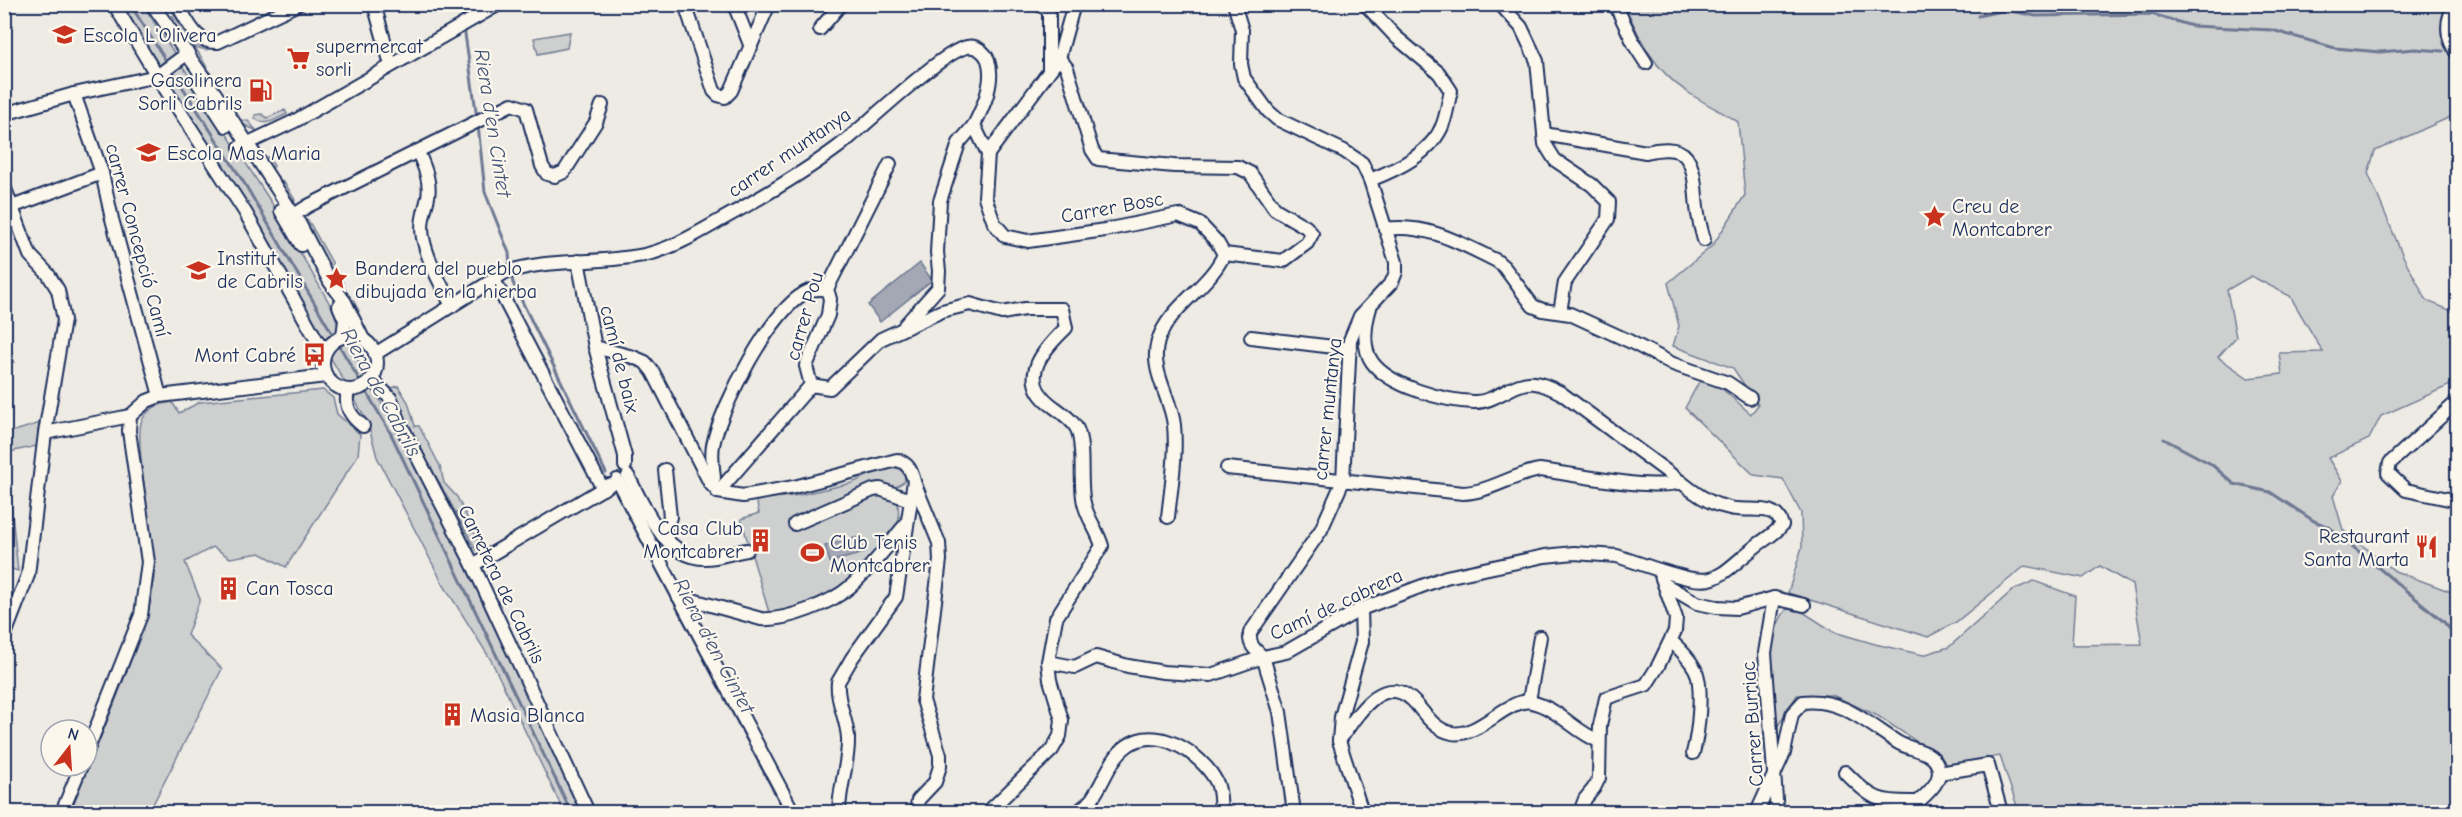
<svg xmlns="http://www.w3.org/2000/svg" width="2462" height="817" viewBox="0 0 2462 817" font-family="'Comic Neue',sans-serif">
	<rect width="100%" height="100%" fill="#eeebe4"/>
	<filter id="ink" filterUnits="userSpaceOnUse"><feTurbulence type="fractalNoise" baseFrequency=".0167" numOctaves="2"/><feDisplacementMap in="SourceGraphic" scale="12" xChannelSelector="R" yChannelSelector="G"/><feConvolveMatrix kernelMatrix="1 2 1 2 8 2 1 2 1" color-interpolation-filters="sRGB"/></filter>
	<g filter="url(#ink)">
		<!-- green -->
		<g fill="#cecfcf" stroke="#747f96" stroke-width="1.5" fill-rule="evenodd">
			<path d="M120,5H143L271,202L335,313L337,322C427,482 506,647 584,812H564L491,660L443,584L377,457L368,423L246,210Z"/>
			<path d="M1625,5H2452L2444,13L2441,33L2449,55L2457,65V114L2375,151L2368,173L2403,256L2427,301L2457,313V382L2381,416L2369,439L2328,458L2342,481L2333,496L2343,530L2395,571L2457,594V812H2019L2000,756L1947,765L1916,741L1878,716L1832,695H1797L1776,729C1774,693 1762,637 1787,609L1803,612L1834,632L1875,644L1923,655L1949,647L2013,590L2034,581L2075,596L2072,645L2142,644L2132,585L2100,566L2083,578L2025,566L1956,622L1928,637L1788,593L1802,547L1801,513L1783,479L1754,475L1685,408L1700,380L1720,387L1751,414L1758,405L1733,368L1673,346L1679,326L1668,283L1713,245L1745,195L1738,122C1721,111 1703,103 1686,91C1654,70 1639,38 1625,5ZM2251,276L2290,296L2323,352L2279,353L2282,374L2248,378L2218,357L2236,337L2227,290Z"/>
			<path d="M175,15L194,44L207,47L212,46L206,50L195,47L235,115L239,120L248,121L257,131L236,121L189,50L195,46L172,16Z"/>
			<path d="M570,32L567,48L538,54L534,38Z"/>
			<path d="M285,110L287,114C276,119 265,128 255,118V115L262,114L267,118Z"/>
			<path d="M263,157H268L274,166L271,170L286,185L295,200L293,205L287,204L260,161Z"/>
			<path d="M304,219L308,220L343,282L348,300H353L359,311L354,312L301,221Z"/>
			<path d="M4,332H5L14,362H5Z"/>
			<path d="M398,386L408,402L415,426H419L440,466L444,483L457,497L479,542L476,550L402,414L398,397L392,388Z"/>
			<path d="M323,390L333,398L337,414L360,434L358,455L286,567L260,553L230,558L213,547L185,562L200,599L187,635L222,669L149,812H67L73,804C92,758 112,712 129,665C141,634 155,602 154,568C154,538 133,439 142,420C149,407 160,404 172,402L179,413L200,402Z"/>
			<path d="M40,423L37,446L5,453V434Z"/>
			<path d="M893,464L904,469L905,481L893,489L898,502L899,521L848,585L813,606L771,619L741,519L759,513L756,499L794,496L852,483Z"/>
			<path d="M5,494L10,495L18,571L5,567Z"/>
		</g>
		<!-- water -->
		<g fill="#a3a8b4" stroke="#6d7892" stroke-width="1.5">
			<path d="M920,263L932,280L880,322L868,305Z"/>
			<path d="M859,537L864,553L830,562L825,546Z"/>
		</g>
		<g fill="none" stroke-linecap="round" stroke-linejoin="round">
			<!-- stream -->
			<g stroke="#6d7892" stroke-width="3">
				<path d="M130,4L168,64"/>
				<path d="M460,4L463,20"/>
				<path d="M1978,16L2006,10L2036,16L2152,14L2192,26L2272,30L2335,48L2380,52L2415,49L2443,51"/>
				<path d="M464,27L477,118"/>
				<path d="M171,69L246,186L391,434L571,812"/>
				<path d="M478,125L485,192L509,253L510,267"/>
				<path d="M511,273L513,283L606,473"/>
				<path d="M2164,439L2211,464L2234,484L2270,492L2314,521L2329,527L2443,621L2458,639"/>
				<path d="M617,494L785,812"/>
			</g>
			<defs>
				<g id="minor">
					<path d="M114,4L157,76L245,212L324,353"/>
					<path d="M152,4L216,95L299,223L330,282L345,302L363,339"/>
					<path d="M177,4C188,21 195,44 218,42L298,4"/>
					<path d="M374,4L391,65"/>
					<path d="M685,4L714,91L718,95L725,97L731,91L769,4"/>
					<path d="M734,4L751,47"/>
					<path d="M1037,4L1048,9L1049,15V70"/>
					<path d="M1234,4L1242,30L1241,64L1244,78L1268,111L1277,119L1344,151L1362,163L1370,180L1396,262V272L1392,282L1360,316L1350,340L1343,481L1321,530L1250,633C1249,645 1254,649 1263,657"/>
					<path d="M1365,4L1396,37L1439,73L1451,91C1448,102 1447,113 1443,124C1432,153 1398,169 1370,180"/>
					<path d="M1500,4L1521,27L1537,61L1545,144L1555,160L1592,185L1609,202L1608,219L1565,282L1560,312"/>
					<path d="M1615,4L1635,46L1646,63"/>
					<path d="M2457,4C2444,18 2446,40 2458,54"/>
					<path d="M820,29L841,4"/>
					<path d="M1059,58L1067,68L1092,150L1098,159L1174,166L1238,167L1250,173L1275,209L1306,227L1312,234L1307,243L1283,261L1224,254"/>
					<path d="M196,80L226,126"/>
					<path d="M74,94L102,173L112,219L160,396"/>
					<path d="M4,114L74,94L157,76L188,53"/>
					<path d="M1544,134L1646,152C1657,149 1678,146 1686,157C1696,170 1695,192 1697,207C1698,218 1701,229 1704,240"/>
					<path d="M240,147L295,121L499,4"/>
					<path d="M418,152C424,166 431,181 428,197C425,211 420,222 423,238C428,262 441,284 452,306"/>
					<path d="M988,154L985,197L994,223L1005,236L1028,241L1105,230L1178,215L1200,224L1217,242L1224,254C1210,287 1169,306 1158,341C1149,370 1171,397 1174,425C1177,455 1171,488 1168,517"/>
					<path d="M4,186L30,255L48,274L58,290L64,320L45,433L28,575L4,637"/>
					<path d="M12,207L102,173"/>
					<path d="M281,211L301,245"/>
					<path d="M294,215L308,206L512,104L526,109L542,166L547,174L555,176L564,172L596,122L602,105"/>
					<path d="M1385,229C1427,223 1460,243 1497,261L1504,267L1533,306L1543,310L1570,314L1629,341L1673,364L1728,383L1750,398"/>
					<path d="M578,261L595,347L625,456V466"/>
					<path d="M494,280L603,489"/>
					<path d="M339,306L345,320L343,336"/>
					<path d="M1370,308C1365,324 1362,348 1372,362C1390,387 1445,401 1474,402C1496,403 1514,380 1535,383C1544,384 1553,389 1561,393L1681,482"/>
					<path d="M905,325L938,288L939,271L937,252L940,201L959,143L974,125"/>
					<circle cx="350" cy="363" r="27"/>
					<path d="M1251,337L1350,349"/>
					<path d="M595,347L633,357L645,362L653,372L710,483L718,492L743,496L794,487L897,460C908,463 911,470 914,481L896,597L852,658L838,682C836,701 847,719 848,738C849,763 839,787 839,812"/>
					<path d="M375,354L504,273C550,257 601,265 648,254C676,247 701,231 726,217C764,196 803,173 838,147C863,128 942,51 967,47C976,45 985,52 988,60C995,81 984,106 974,125L988,154L1059,58L1074,4"/>
					<path d="M370,380L378,385L391,399L401,425L473,565L588,812"/>
					<path d="M811,385L830,388L881,339L942,311L970,304L1002,313L1025,309H1062L1066,328C1044,349 1017,378 1050,404C1059,411 1072,419 1077,429C1085,447 1079,483 1084,503C1087,518 1098,531 1102,546L1056,618L1048,662L1050,680L1062,720L1060,736L1052,750L988,812"/>
					<path d="M348,390C344,406 350,416 363,426"/>
					<path d="M2458,401L2390,463L2388,473L2406,490L2458,501"/>
					<path d="M45,433L130,416"/>
					<path d="M1227,468L1463,493C1490,492 1513,474 1540,470C1573,474 1653,491 1681,482C1692,491 1704,500 1718,505C1724,506 1730,509 1736,509C1753,511 1776,504 1782,525C1775,534 1765,539 1756,546C1712,582 1717,588 1659,570"/>
					<path d="M628,476C644,506 664,558 705,558C719,558 733,552 747,550"/>
					<path d="M617,480L793,812"/>
					<path d="M914,482L939,543L940,560L923,700L940,755V766L935,782L918,800L916,812"/>
					<path d="M710,483L714,478C713,467 711,456 713,445C720,408 773,305 809,291C815,288 821,289 827,289"/>
					<path d="M718,492L811,385L806,366L828,315L830,299L827,289L890,164"/>
					<path d="M795,524L873,490L880,489L910,500"/>
					<path d="M663,536L670,517L665,470"/>
					<path d="M473,565L609,485"/>
					<path d="M678,596L761,619C786,621 832,603 851,586C871,568 889,544 907,523"/>
					<path d="M1774,598L1765,653L1777,812"/>
					<path d="M1361,609L1362,642L1341,717L1339,741L1362,812"/>
					<path d="M1671,641C1680,649 1689,658 1695,669C1704,686 1698,734 1693,753"/>
					<path d="M1263,657L1280,712L1294,812"/>
					<path d="M1048,662L1075,667L1096,657L1128,666L1163,672L1211,675L1263,657L1286,652L1361,609L1446,577L1545,556L1574,553L1617,556L1659,570L1664,584L1697,603L1717,607L1737,608L1774,598L1804,605"/>
					<path d="M1529,701L1540,637"/>
					<path d="M1339,741C1357,715 1385,667 1417,705C1427,717 1436,730 1452,733C1479,738 1508,697 1531,702C1558,708 1575,732 1599,741"/>
					<path d="M87,751L141,615L148,562L129,431L130,416L147,401L160,396L326,376"/>
					<path d="M1939,773L1988,765L2001,812"/>
					<path d="M62,812L81,766"/>
					<path d="M1078,812C1082,808 1088,804 1091,800C1104,783 1110,758 1127,746C1156,724 1201,753 1216,781C1221,790 1220,803 1221,812"/>
					<path d="M1580,812L1585,799L1594,788L1599,778L1600,725L1606,698L1646,685L1658,666L1675,631L1676,618L1664,584"/>
					<path d="M1757,812L1784,753L1792,714L1803,702C1842,698 1867,723 1897,742C1909,750 1930,749 1937,764C1945,779 1928,793 1918,802C1878,803 1873,800 1845,772"/>
				</g>
			</defs>
			<!-- minor casing -->
			<use href="#minor" stroke="#1b2f5e" stroke-width="16"/>
			<!-- minor -->
			<use href="#minor" stroke="#fbf7ec" stroke-width="12"/>
		</g>
	</g>
	<!-- icons -->
	<defs>
		<symbol id="school-bare" viewBox="-9 -9 18 18"><path d="M0-5L7-2L0 1L-7-2ZM-4 1L0 2.5L4 1V4Q0 6-4 4Z" fill="#c8321e" stroke="#fbf7ec" stroke-width="2.5" paint-order="stroke"/></symbol>
		<symbol id="supermarket-bare" viewBox="-9 -9 18 18"><path d="M-6-5.5h2.5l.6 2H6L4.5 2H-2.5L-4.4-4H-6ZM-1.5 3.2a1.3 1.3 0 1 0 .1 0ZM3 3.2a1.3 1.3 0 1 0 .1 0Z" fill="#c8321e" stroke="#fbf7ec" stroke-width="2.5" paint-order="stroke"/></symbol>
		<symbol id="fuel-bare" viewBox="-9 -9 18 18"><path d="M-5.5-6h7V0h2V4h1.3V-2.5L3-4.5l.8-.8L6-3V5H2.5V1h-1V6h-7ZM-4.2-4.7v3.2H.2V-4.7Z" fill="#c8321e" stroke="#fbf7ec" stroke-width="2.5" paint-order="stroke"/></symbol>
		<symbol id="sight-bare" viewBox="-9 -9 18 18"><path d="M0-6L1.8-2.2L6-1.7L2.9 1.2L3.7 5.4L0 3.3L-3.7 5.4L-2.9 1.2L-6-1.7L-1.8-2.2Z" fill="#c8321e" stroke="#fbf7ec" stroke-width="2.5" paint-order="stroke"/></symbol>
		<symbol id="bus-bare" viewBox="-9 -9 18 18"><path d="M-5-6H5V4H4V6H2V4H-2V6H-4V4H-5ZM-3.5-4V0h7V-4ZM-3.5 1.2v1.5H-2V1.2ZM2 1.2v1.5H3.5V1.2Z" fill="#c8321e" stroke="#fbf7ec" stroke-width="2.5" paint-order="stroke"/></symbol>
		<symbol id="building-bare" viewBox="-9 -9 18 18"><path d="M-4-6H4V6H1V3H-1V6H-4ZM-2.5-4.3h1.7v1.8h-1.7ZM.8-4.3h1.7v1.8H.8ZM-2.5-1h1.7V.8h-1.7ZM.8-1h1.7V.8H.8Z" fill="#c8321e" stroke="#fbf7ec" stroke-width="2.5" paint-order="stroke"/></symbol>
		<symbol id="restaurant-bare" viewBox="-9 -9 18 18"><path d="M-5-6h1v4h1v-4h1v4h1v-4h1v5L-1.5 .5V6h-2V.5L-5-1ZM5-6V6H3V1.5H1.5Q1.5-4 5-6Z" fill="#c8321e" stroke="#fbf7ec" stroke-width="2.5" paint-order="stroke"/></symbol>
		<symbol id="stadium-bare" viewBox="-9 -9 18 18"><path d="M0-5a6.5 5 0 1 0 0 10a6.5 5 0 1 0 0-10ZM-3.5-1.8h7v3.6h-7Z" fill="#c8321e" stroke="#fbf7ec" stroke-width="2.5" paint-order="stroke"/></symbol>
	</defs>
	<g fill-rule="evenodd">
		<use href="#school-bare" x="48" y="18" width="33" height="33"/>
		<use href="#supermarket-bare" x="282" y="42" width="33" height="33"/>
		<use href="#fuel-bare" x="244" y="74" width="33" height="33"/>
		<use href="#school-bare" x="132" y="136" width="33" height="33"/>
		<use href="#sight-bare" x="1918" y="200" width="33" height="33"/>
		<use href="#school-bare" x="182" y="254" width="33" height="33"/>
		<use href="#sight-bare" x="320" y="262" width="33" height="33"/>
		<use href="#bus-bare" x="298" y="338" width="33" height="33"/>
		<use href="#building-bare" x="744" y="524" width="33" height="33"/>
		<use href="#restaurant-bare" x="2410" y="530" width="33" height="33"/>
		<use href="#stadium-bare" x="796" y="536" width="33" height="33"/>
		<use href="#building-bare" x="212" y="572" width="33" height="33"/>
		<use href="#building-bare" x="436" y="698" width="33" height="33"/>
	</g>
	<g text-anchor="middle" stroke-width="4.5" stroke-linejoin="round" paint-order="stroke">
		<!-- poi labels -->
		<g font-size="20" fill="#1b2f5e" stroke="#fbf7ec" text-anchor="start">
			<text x="83" y="42">Escola L'Olivera</text>
			<text x="316" y="53">supermercat<tspan x="316" dy="23">sorli</tspan></text>
			<text x="242" y="87" text-anchor="end">Gasolinera<tspan x="242" dy="23">Sorli Cabrils</tspan></text>
			<text x="167" y="160">Escola Mas Maria</text>
			<text x="1952" y="213">Creu de<tspan x="1952" dy="23">Montcabrer</tspan></text>
			<text x="217" y="265">Institut<tspan x="217" dy="23">de Cabrils</tspan></text>
			<text x="355" y="275">Bandera del pueblo<tspan x="355" dy="23">dibujada en la hierba</tspan></text>
			<text x="296" y="362" text-anchor="end">Mont Cabré</text>
			<text x="743" y="535" text-anchor="end">Casa Club<tspan x="743" dy="23">Montcabrer</tspan></text>
			<text x="2409" y="543" text-anchor="end">Restaurant<tspan x="2409" dy="23">Santa Marta</tspan></text>
			<text x="830" y="549">Club Tenis<tspan x="830" dy="23">Montcabrer</tspan></text>
			<text x="246" y="595">Can Tosca</text>
			<text x="470" y="722">Masia Blanca</text>
		</g>
		<!-- street labels -->
		<g font-size="20" fill="#1b2f5e" stroke="#fbf7ec">
			<text transform="translate(789 152) rotate(-34)" y="7">carrer muntanya</text>
			<text transform="translate(1112 207) rotate(-10)" y="7">Carrer Bosc</text>
			<text transform="translate(138 240) rotate(75)" y="7">carrer Concepció Camí</text>
			<text transform="translate(804 316) rotate(-74)" y="7">carrer Pou</text>
			<text transform="translate(620 359) rotate(76)" y="7">camí de baix</text>
			<text transform="translate(1327 409) rotate(-84)" y="7">carrer muntanya</text>
			<text transform="translate(502 584) rotate(64)" y="7">Carretera de Cabrils</text>
			<text transform="translate(1336 604) rotate(-25)" y="7">Camí de cabrera</text>
			<text transform="translate(1752 724) rotate(-94)" y="7">Carrer Burriac</text>
		</g>
		<!-- water labels -->
		<g font-size="21" font-style="italic" fill="#445378" stroke="#fbf7ec">
			<text transform="translate(493 123) rotate(81)" y="7">Riera d'en Cintet</text>
			<text transform="translate(381 392) rotate(61)" y="7">Riera de Cabrils</text>
			<text transform="translate(714 646) rotate(62)" y="7">Riera d'en Cintet</text>
		</g>
	</g>
	<!-- margin -->
	<rect width="2462" height="817" fill="none" stroke="#fbf7ec" stroke-width="24"/>
	<rect x="12" y="12" width="2438" height="793" fill="none" stroke="#1b2f5e" stroke-width="2" filter="url(#ink)"/>
	<!-- north arrow -->
	<g transform="translate(69 748) rotate(17)"><circle r="28" fill="#fbf7ec" stroke="#a1a7b3" stroke-width="1.5"/>
	<path d="M0-4.5L10 22L0 15L-10 22Z" fill="#c8321e"/>
	<text y="-9" font-size="16" font-weight="bold" text-anchor="middle" fill="#1b2f5e">N</text>
	</g>
</svg>
